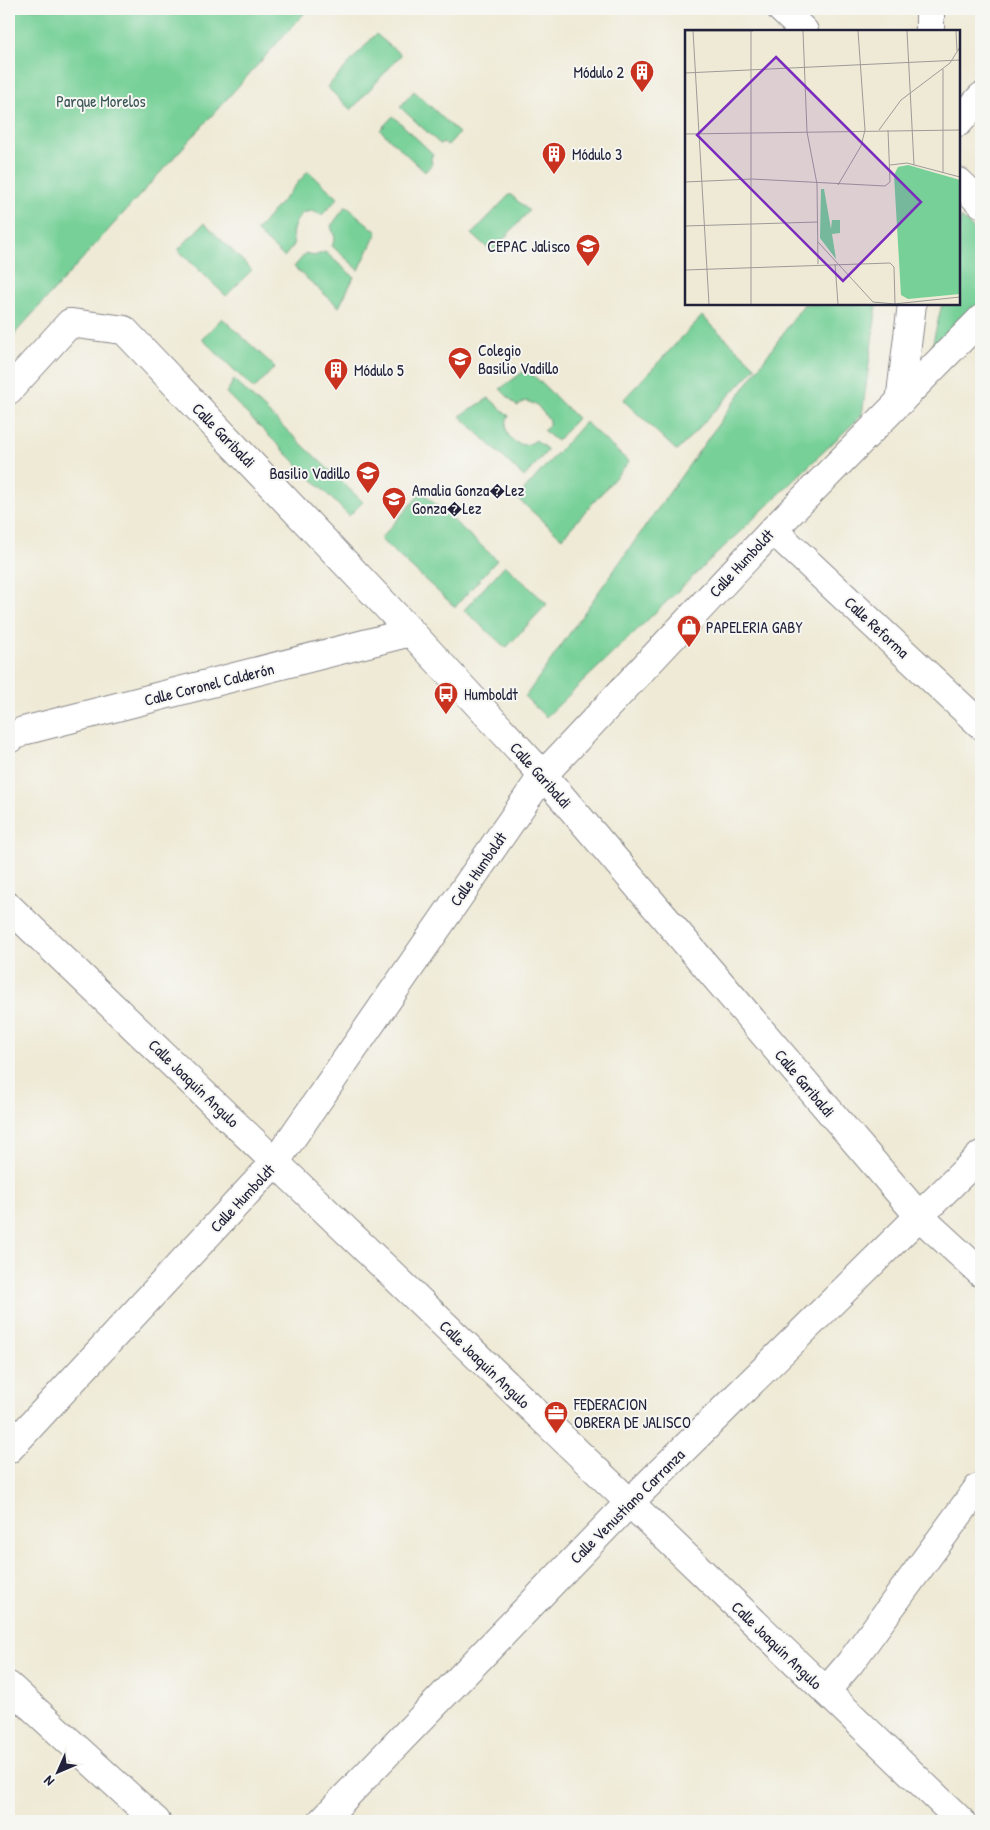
<svg xmlns="http://www.w3.org/2000/svg" width="990" height="1830" viewBox="0 0 990 1830" font-family="'Patrick Hand',sans-serif">
	<rect width="100%" height="100%" fill="#f6f6f2"/>
	<filter id="ink" filterUnits="userSpaceOnUse"><feTurbulence type="fractalNoise" baseFrequency=".02" numOctaves="2"/><feDisplacementMap in="SourceGraphic" scale="10" xChannelSelector="R" yChannelSelector="G"/><feConvolveMatrix kernelMatrix="1 2 1 2 8 2 1 2 1" color-interpolation-filters="sRGB"/></filter>
	<filter id="wash" filterUnits="userSpaceOnUse"><feTurbulence type="fractalNoise" baseFrequency=".0096" numOctaves="4" result="noise"/><feDisplacementMap in="SourceGraphic" scale="20" xChannelSelector="R" yChannelSelector="G"/><feGaussianBlur stdDeviation="1.12" result="paint"/><feColorMatrix in="noise" values="0 0 0 0 0 0 0 0 0 0 0 0 0 0 0 0 0 1.4 0 .05"/><feComposite in="paint" operator="in"/></filter>
	<g filter="url(#wash)">
		<rect width="100%" height="100%" fill="#efead6"/>
		<!-- green -->
		<g fill="#76d097" stroke="#4c7969">
			<path d="M9,9H308L9,340Z"/>
			<path d="M376,34L401,55L351,110L327,87Z"/>
			<path d="M414,91L459,133L448,145L444,143L440,144L400,107Z"/>
			<path d="M393,116L433,154L431,158L432,164L425,172L380,130Z"/>
			<path d="M308,171L338,198L322,215L312,211L302,213C294,224 290,231 294,245L284,257L256,231Z"/>
			<path d="M510,194L529,211L492,252L472,234Z"/>
			<path d="M346,206L377,232L359,270L332,246L335,238L331,226Z"/>
			<path d="M961,217L981,236V305L929,359L942,304H959V229Z"/>
			<path d="M204,223L252,270L226,296L178,250Z"/>
			<path d="M325,252L354,277L339,307L294,267L306,253L314,256Z"/>
			<path d="M804,304H877L862,415L546,717L525,697L602,587Z"/>
			<path d="M702,316L756,367L677,451L623,400Z"/>
			<path d="M222,318L275,367L254,389L202,339Z"/>
			<path d="M527,369L577,418L557,441L544,431L549,425V420L537,405L526,401L517,406L500,389Z"/>
			<path d="M234,380L363,502L349,516L226,393Z"/>
			<path d="M489,398L509,416C498,434 520,454 536,440L548,450L524,477L460,416Z"/>
			<path d="M585,422L629,462L562,538L517,498Z"/>
			<path d="M422,492L497,560L455,607L380,539Z"/>
			<path d="M505,565L547,604L506,648L464,610Z"/>
		</g>
	</g>
	<g filter="url(#ink)">
		<g fill="none" stroke-linecap="round" stroke-linejoin="round">
			<defs>
				<g id="minor">
					<path d="M781,9L804,31"/>
					<path d="M930,31V9"/>
					<path d="M959,122L981,97"/>
					<path d="M959,182L981,203"/>
					<path d="M9,390L70,323L124,330L411,632L543,775L919,1216L981,1273"/>
					<path d="M900,402L912,304"/>
					<path d="M773,530L981,725"/>
					<path d="M9,739L23,731L411,632"/>
					<path d="M9,907C328,1210 643,1517 961,1821"/>
					<path d="M9,1449L276,1161L543,775L773,530L981,319"/>
					<path d="M9,1686L156,1821"/>
					<path d="M826,1691L850,1663L978,1488"/>
					<path d="M322,1821L629,1503L981,1155"/>
				</g>
			</defs>
			<!-- minor casing -->
			<use href="#minor" stroke="#888688" stroke-width="30"/>
			<!-- minor -->
			<use href="#minor" stroke="#fff" stroke-width="28"/>
		</g>
	</g>
	<!-- icons -->
	<defs>
		<symbol id="building-pin" viewBox="-11 -11 22 30"><path d="M0 17L-7.5 6A9.5 9.5 0 1 1 7.5 6Z" fill="#c8321e" stroke="#f6f6f2"/><path d="M-4-6H4V6H1V3H-1V6H-4ZM-2.5-4.3h1.7v1.8h-1.7ZM.8-4.3h1.7v1.8H.8ZM-2.5-1h1.7V.8h-1.7ZM.8-1h1.7V.8H.8Z" fill="#fff"/></symbol>
		<symbol id="school-pin" viewBox="-11 -11 22 30"><path d="M0 17L-7.5 6A9.5 9.5 0 1 1 7.5 6Z" fill="#c8321e" stroke="#f6f6f2"/><path d="M0-5L7-2L0 1L-7-2ZM-4 1L0 2.5L4 1V4Q0 6-4 4Z" fill="#fff"/></symbol>
		<symbol id="shop-pin" viewBox="-11 -11 22 30"><path d="M0 17L-7.5 6A9.5 9.5 0 1 1 7.5 6Z" fill="#c8321e" stroke="#f6f6f2"/><path d="M-5-2.5h2.3a2.7 3.5 0 0 1 5.4 0H5L5.5 6h-11ZM-1.5-2.5h3a1.5 2.3 0 0 0-3 0Z" fill="#fff"/></symbol>
		<symbol id="bus-pin" viewBox="-11 -11 22 30"><path d="M0 17L-7.5 6A9.5 9.5 0 1 1 7.5 6Z" fill="#c8321e" stroke="#f6f6f2"/><path d="M-5-6H5V4H4V6H2V4H-2V6H-4V4H-5ZM-3.5-4V0h7V-4ZM-3.5 1.2v1.5H-2V1.2ZM2 1.2v1.5H3.5V1.2Z" fill="#fff"/></symbol>
		<symbol id="office-pin" viewBox="-11 -11 22 30"><path d="M0 17L-7.5 6A9.5 9.5 0 1 1 7.5 6Z" fill="#c8321e" stroke="#f6f6f2"/><path d="M-6-3h4V-5.5h4V-3h4V5H-6ZM-1-4.5V-3h2v-1.5ZM-6 0V1H6V0Z" fill="#fff"/></symbol>
	</defs>
	<g fill-rule="evenodd">
		<use href="#building-pin" x="628" y="58" width="28" height="38"/>
		<use href="#building-pin" x="540" y="140" width="28" height="38"/>
		<use href="#school-pin" x="574" y="232" width="28" height="38"/>
		<use href="#school-pin" x="446" y="345" width="28" height="38"/>
		<use href="#building-pin" x="322" y="356" width="28" height="38"/>
		<use href="#school-pin" x="354" y="459" width="28" height="38"/>
		<use href="#school-pin" x="380" y="485" width="28" height="38"/>
		<use href="#shop-pin" x="675" y="613" width="28" height="38"/>
		<use href="#bus-pin" x="432" y="680" width="28" height="38"/>
		<use href="#office-pin" x="542" y="1399" width="28" height="38"/>
	</g>
	<g text-anchor="middle" stroke-width="4" stroke-linejoin="round" paint-order="stroke">
		<!-- poi labels -->
		<g font-size="16" fill="#22223b" stroke="#f6f6f2" text-anchor="start">
			<text x="624" y="78" text-anchor="end">Módulo 2</text>
			<text x="572" y="160">Módulo 3</text>
			<text x="570" y="252" text-anchor="end">CEPAC Jalisco</text>
			<text x="478" y="356">Colegio<tspan x="478" dy="18">Basilio Vadillo</tspan></text>
			<text x="354" y="376">Módulo 5</text>
			<text x="350" y="479" text-anchor="end">Basilio Vadillo</text>
			<text x="412" y="496">Amalia Gonza�Lez<tspan x="412" dy="18">Gonza�Lez</tspan></text>
			<text x="706" y="633">PAPELERIA GABY</text>
			<text x="464" y="700">Humboldt</text>
			<text x="574" y="1410">FEDERACION<tspan x="574" dy="18">OBRERA DE JALISCO</tspan></text>
		</g>
		<!-- park labels -->
		<g font-size="16" fill="#3b5657" stroke="#f6f6f2">
			<text x="101" y="107">Parque Morelos</text>
		</g>
		<!-- street labels -->
		<g font-size="16" fill="#22223b" stroke="#f6f6f2">
			<text transform="translate(224 435) rotate(46)" y="6">Calle Garibaldi</text>
			<text transform="translate(741 563) rotate(-47)" y="6">Calle Humboldt</text>
			<text transform="translate(877 627) rotate(43)" y="6">Calle Reforma</text>
			<text transform="translate(209 684) rotate(-14)" y="6">Calle Coronel Calderón</text>
			<text transform="translate(541 775) rotate(48)" y="6">Calle Garibaldi</text>
			<text transform="translate(478 869) rotate(-55)" y="6">Calle Humboldt</text>
			<text transform="translate(194 1083) rotate(44)" y="6">Calle Joaquín Angulo</text>
			<text transform="translate(805 1083) rotate(50)" y="6">Calle Garibaldi</text>
			<text transform="translate(242 1198) rotate(-47)" y="6">Calle Humboldt</text>
			<text transform="translate(485 1364) rotate(44)" y="6">Calle Joaquín Angulo</text>
			<text transform="translate(627 1506) rotate(-45)" y="6">Calle Venustiano Carranza</text>
			<text transform="translate(777 1645) rotate(44)" y="6">Calle Joaquín Angulo</text>
		</g>
	</g>
	<!-- overview -->
	<g transform="translate(685 30)">
		<rect width="275" height="275" fill="#efead6"/>
		<path d="M223,135L275,150V264L223,269L216,265L209,145L213,137ZM136,159H139L146,199L147,190H155V203L147,204L151,229L135,208Z" fill="#76d097"/>
		<path fill="none" stroke="#9d9a98" stroke-width="1" d="M0,1H68M8,1L24,274M66,1V274M118,1L122,102L132,154L133,234M222,1L229,135M271,1L272,21M258,39V143M0,43L275,30M194,100L216,70L265,33L275,17M0,104L275,100M205,135L222,133L275,147M0,152L67,149L200,156L205,152L203,100M153,155L176,116L180,100L173,1M0,196L133,192M133,212L188,272L210,274M150,234L153,274M0,240L205,233L209,237L210,274M209,274L275,267"/>
		<path fill="#7b2cbf" fill-opacity="0.15" stroke="#7b2cbf" stroke-width="2.5" d="M91,27L236,172L158,251L12,105Z"/>
		<rect width="275" height="275" fill="none" stroke="#22223b" stroke-width="2.5"/>
	</g>
	<!-- margin -->
	<rect width="990" height="1830" fill="none" stroke="#f6f6f2" stroke-width="30"/>
	<!-- north arrow -->
	<g transform="translate(58 1772) rotate(225)" stroke="#f6f6f2" stroke-width="4" paint-order="stroke">
	<path d="M0-4L9 19L0 12L-9 19Z" fill="#22223b"/>
	<text y="-8" font-size="14" font-weight="bold" text-anchor="middle" fill="#22223b">N</text>
	</g>
</svg>
